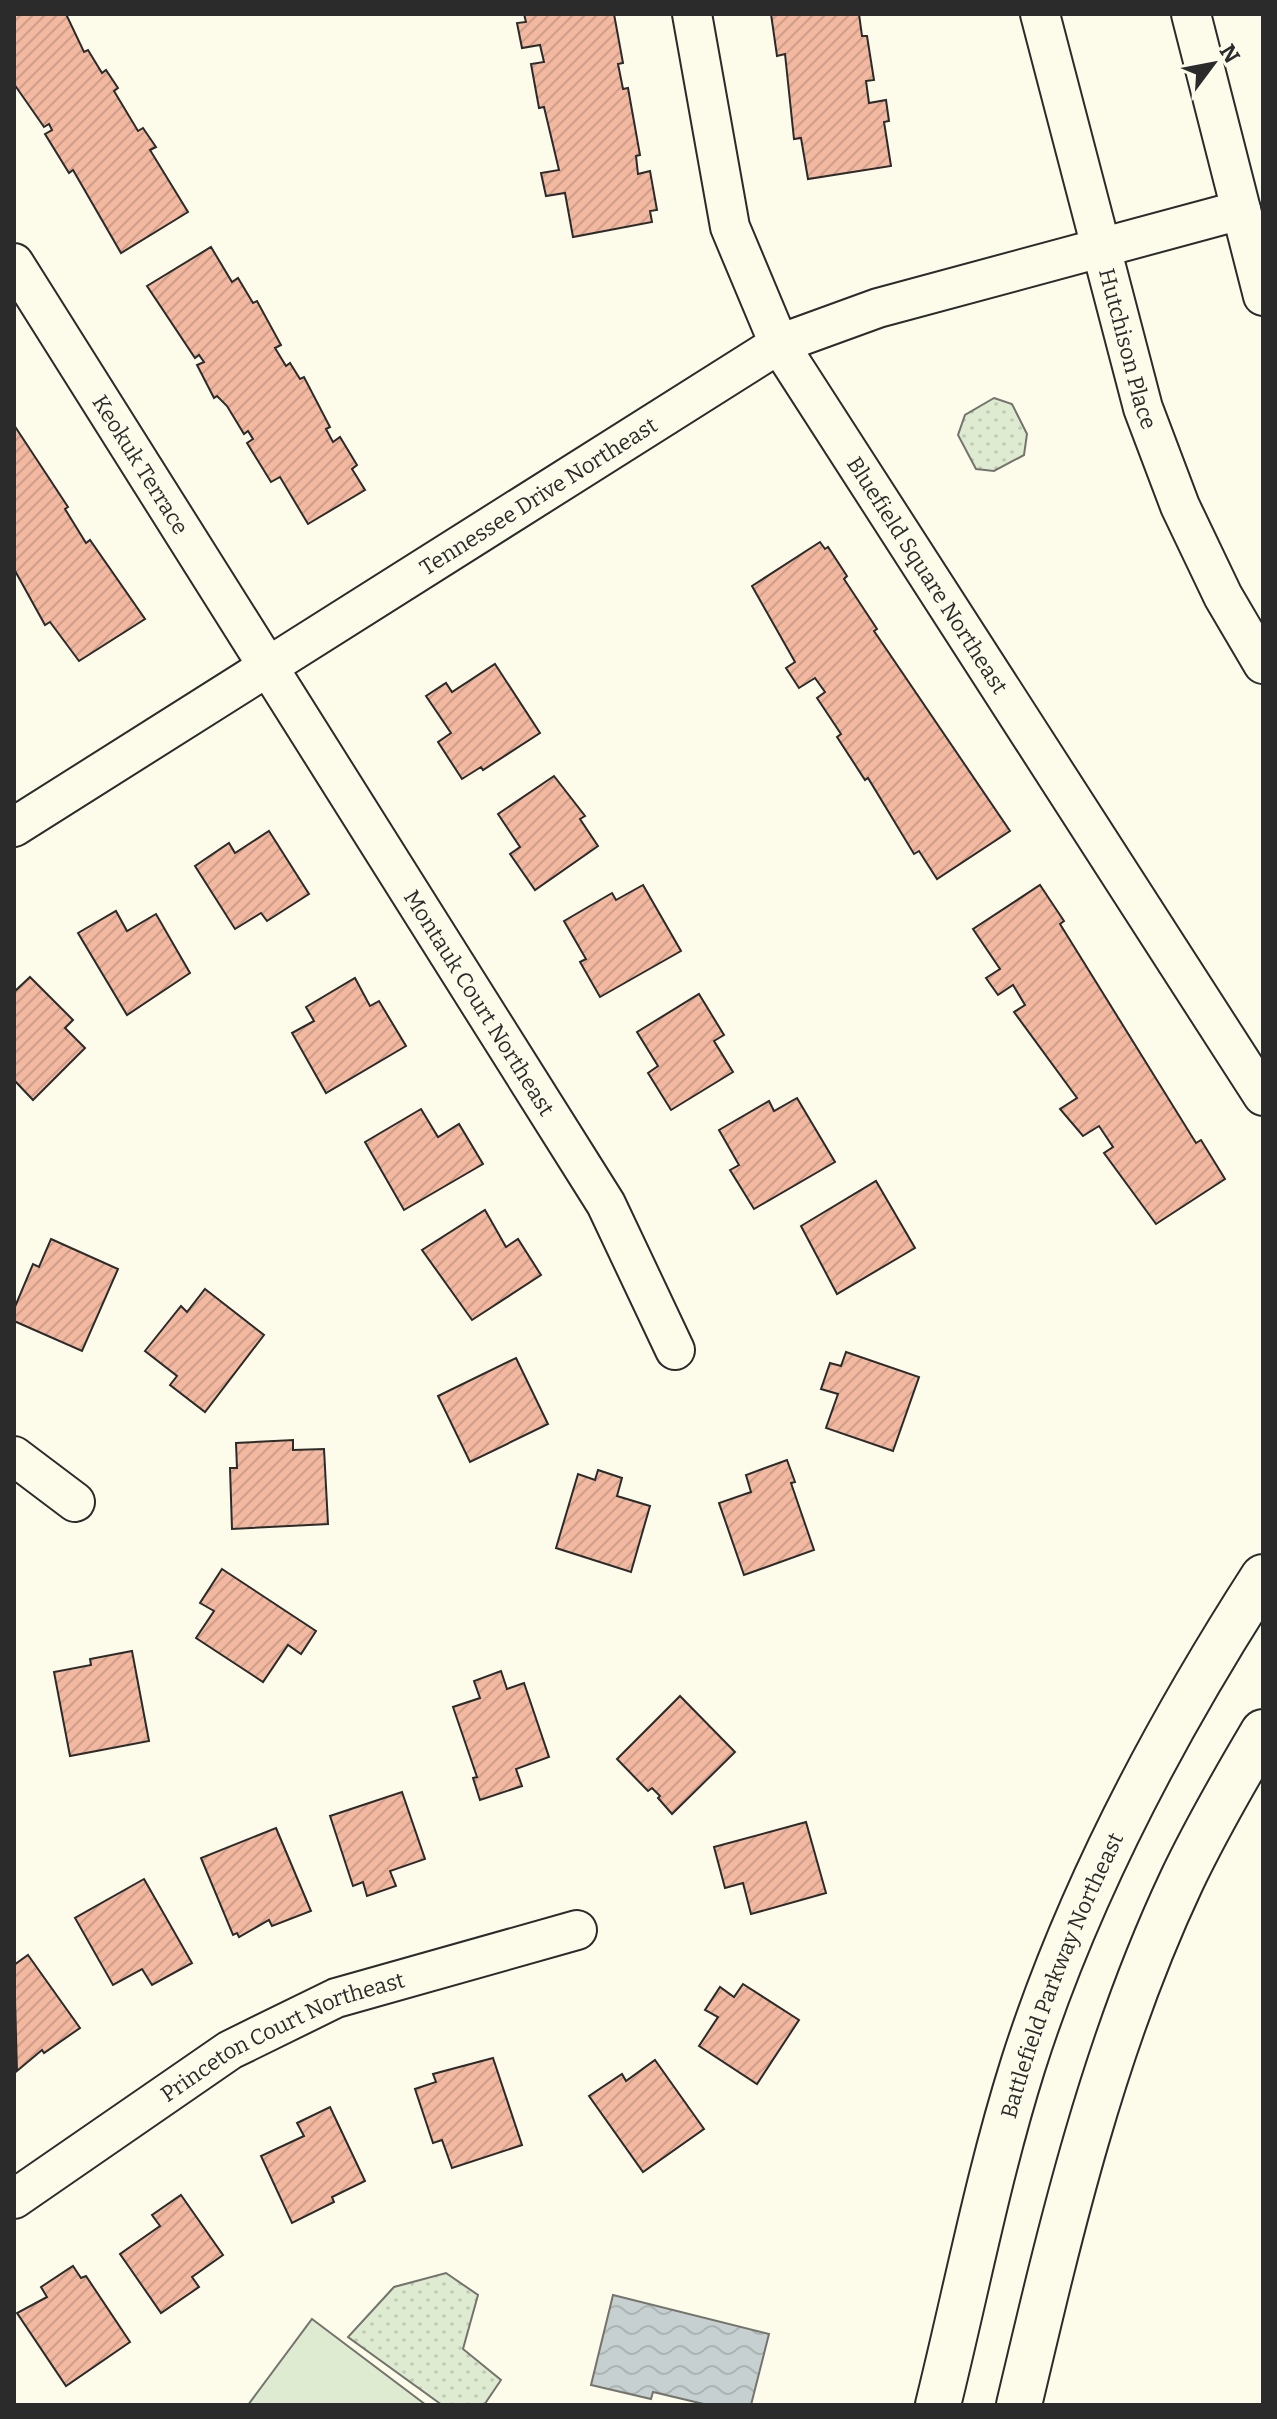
<svg xmlns="http://www.w3.org/2000/svg" width="1277" height="2419" viewBox="0 0 1277 2419" font-family="Bitter,serif">
	<defs>
		<pattern id="park-dots" width="8" height="8" patternUnits="userSpaceOnUse" patternTransform="scale(2)"><rect width="8" height="8" fill="#deebd1"/><path d="M2 2h.1M6 6h.1" fill="none" stroke="#bfcab4" stroke-width="1.8" stroke-linecap="round"/></pattern>
		<pattern id="water-waves" width="16" height="10" patternUnits="userSpaceOnUse" patternTransform="scale(2)"><rect width="16" height="10" fill="#c7d0d0"/><path d="M0 5q4-4 8 0t8 0" fill="none" stroke="#abb3b3"/></pattern>
		<pattern id="building-hatch" width="6" height="6" patternUnits="userSpaceOnUse" patternTransform="scale(2)"><rect width="6" height="6" fill="#f2b8a0"/><path d="M-1 1l2-2M0 6l6-6M5 7l2-2" fill="none" stroke="#d09e8a"/></pattern>
	</defs>
	<rect width="100%" height="100%" fill="#fdfbea"/>
	<!-- park -->
	<g fill="url(#park-dots)" stroke="#74746e" stroke-width="2">
		<path d="M994,398L1012,404L1027,434L1024,455L994,471L976,469L958,435L965,415Z"/>
		<path d="M446,2273L478,2295L463,2349L501,2380L484,2405H442L348,2337L394,2287Z"/>
	</g>
	<!-- pitch -->
	<path fill="#deebd1" stroke="#74746e" stroke-width="2" d="M312,2319L426,2405H248Z"/>
	<!-- water -->
	<path fill="url(#water-waves)" stroke="#74746e" stroke-width="2" d="M613,2295L769,2334L751,2405H708L653,2392L651,2399L591,2385Z"/>
	<!-- building -->
	<g fill="url(#building-hatch)" stroke="#2b2b2b" stroke-width="2">
		<path d="M14,14H66L84,52L88,50L102,73L106,70L118,88L114,91L138,131L143,128L156,147L150,150L188,212L121,253L73,170L69,173L45,134L52,130L49,124L44,127L14,84Z"/>
		<path d="M524,14H614L623,63L618,64L623,89L628,88L640,155L636,156L638,174L650,171L657,210L650,211L652,222L573,237L565,193L546,196L541,173L559,170L544,107L539,108L531,64L544,62L540,45L522,48L517,23L526,22Z"/>
		<path d="M771,14H859L862,36H867L874,80L866,81L869,103L886,100L889,121L884,122L891,166L808,179L801,138L794,139L785,54L777,56Z"/>
		<path d="M211,247L232,282L238,278L253,303L257,301L281,345L275,348L286,366L290,363L300,379L304,377L330,427L326,429L333,442L340,437L357,465L352,469L365,490L308,524L280,477L271,482L247,443L253,439L248,431L244,434L227,406L217,396L214,398L197,365L204,362L199,355L195,358L147,286Z"/>
		<path d="M14,425L68,507L65,509L86,543L90,540L145,619L79,661L50,622L45,625L14,569Z"/>
		<path d="M820,542L825,549L828,547L847,576L844,579L877,629L874,631L1010,831L937,879L919,851L914,854L868,778L865,780L837,737L841,734L817,698L825,692L815,678L799,688L786,668L795,662L752,586Z"/>
		<path d="M495,664L540,733L483,770L481,767L462,779L438,742L451,733L426,696L446,683L452,692Z"/>
		<path d="M554,776L585,816L580,819L598,846L535,890L510,854L520,847L498,814Z"/>
		<path d="M269,831L309,894L267,921L261,913L235,929L195,866L229,843L235,853Z"/>
		<path d="M643,885L681,951L600,997L580,962L586,959L564,921L612,893L616,900Z"/>
		<path d="M1040,885L1064,921L1060,924L1196,1143L1201,1140L1225,1179L1156,1224L1104,1153L1113,1147L1099,1126L1083,1136L1060,1109L1077,1098L1014,1012L1025,1005L1013,985L998,995L986,978L1000,969L973,929Z"/>
		<path d="M116,911L127,931L156,914L190,973L127,1015L78,933Z"/>
		<path d="M30,977L73,1020L65,1028L85,1048L33,1100L14,1080V992Z"/>
		<path d="M355,978L370,1006L379,1001L406,1046L326,1093L292,1033L314,1021L306,1007Z"/>
		<path d="M699,994L724,1035L714,1041L733,1072L671,1110L648,1073L658,1066L637,1032Z"/>
		<path d="M797,1098L835,1162L754,1209L730,1170L739,1165L719,1130L769,1101L774,1111Z"/>
		<path d="M421,1109L438,1137L459,1124L483,1164L404,1210L365,1142Z"/>
		<path d="M876,1181L915,1248L837,1294L801,1226Z"/>
		<path d="M485,1210L506,1247L518,1239L541,1275L472,1320L422,1250Z"/>
		<path d="M51,1239L118,1269L82,1351L14,1321V1309L33,1264L39,1267Z"/>
		<path d="M205,1289L264,1335L205,1412L170,1385L177,1376L145,1351L181,1306L187,1312Z"/>
		<path d="M846,1352L919,1377L893,1451L826,1428L838,1394L821,1389L830,1363L841,1366Z"/>
		<path d="M516,1358L548,1424L470,1462L438,1396Z"/>
		<path d="M293,1440V1450L324,1449L328,1524L232,1529L230,1468H237L236,1443Z"/>
		<path d="M787,1460L795,1482L791,1483L814,1550L744,1575L719,1503L751,1492L746,1475Z"/>
		<path d="M598,1470L622,1478L617,1496L650,1506L631,1572L556,1548L578,1474L595,1480Z"/>
		<path d="M222,1569L316,1631L301,1654L288,1645L263,1682L196,1638L214,1611L200,1603Z"/>
		<path d="M132,1651L149,1741L70,1756L54,1672L91,1665L90,1659Z"/>
		<path d="M501,1671L507,1689L524,1683L549,1757L516,1769L522,1786L480,1800L473,1778L477,1777L453,1707L480,1698L474,1681Z"/>
		<path d="M680,1696L735,1752L672,1814L658,1798L660,1796L652,1788L648,1791L617,1759Z"/>
		<path d="M402,1792L425,1859L390,1871L396,1886L367,1896L363,1882L353,1886L330,1816Z"/>
		<path d="M806,1822L826,1893L751,1914L743,1883L725,1888L714,1847Z"/>
		<path d="M276,1828L311,1911L272,1926L269,1920L239,1937L237,1933L233,1935L201,1858Z"/>
		<path d="M144,1879L192,1963L152,1985L142,1969L113,1985L75,1918Z"/>
		<path d="M28,1955L80,2028L44,2053L42,2050L17,2071L14,1965Z"/>
		<path d="M743,1984L799,2020L757,2084L699,2046L718,2017L705,2010L720,1987L734,1997Z"/>
		<path d="M493,2058L522,2145L452,2168L442,2140L433,2143L415,2089L436,2082L433,2074Z"/>
		<path d="M655,2060L704,2129L643,2172L589,2096L622,2074L626,2081Z"/>
		<path d="M330,2107L365,2181L332,2197L334,2202L292,2223L261,2156L304,2136L297,2123Z"/>
		<path d="M181,2195L223,2255L192,2277L199,2287L161,2313L120,2254L160,2226L152,2215Z"/>
		<path d="M73,2266L81,2278L86,2276L130,2342L66,2386L17,2313L47,2297L41,2287Z"/>
	</g>
	<g fill="none" stroke-linecap="round" stroke-linejoin="round">
		<defs>
			<g id="street">
				<path id="s1" d="M692,14L730,227L779,344L1263,1096"/>
				<path id="s2" d="M1040,14L1143,408L1180,506L1223,596L1263,664"/>
				<path d="M1191,14L1263,296"/>
				<path id="s3" d="M14,263L606,1204L675,1350"/>
				<path id="s4" d="M14,827L779,344L878,308L1241,210"/>
				<path d="M14,1456L75,1502"/>
				<path id="s5" d="M14,2199L230,2050L336,1998L577,1930"/>
			</g>
			<g id="secondary">
				<path id="s6" d="M938,2405C966,2292 988,2176 1023,2065C1078,1892 1165,1729 1263,1577"/>
				<path d="M1019,2405C1061,2227 1103,2048 1181,1882C1205,1831 1234,1781 1263,1732"/>
			</g>
		</defs>
		<!-- street casing -->
		<use href="#street" stroke="#2b2b2b" stroke-width="42"/>
		<!-- secondary casing -->
		<use href="#secondary" stroke="#2b2b2b" stroke-width="48"/>
		<!-- street -->
		<use href="#street" stroke="#fdfbea" stroke-width="38"/>
		<!-- secondary -->
		<use href="#secondary" stroke="#fdfbea" stroke-width="44"/>
	</g>
	<g text-anchor="middle" stroke-width="6" stroke-linejoin="round" paint-order="stroke">
		<!-- street labels -->
		<g font-size="22" fill="#2b2b2b" stroke="#fdfbea">
			<text dy="8" stroke="none"><textPath href="#s2" startOffset="346">Hutchison Place</textPath></text>
			<text dy="8" stroke="none"><textPath href="#s3" startOffset="238">Keokuk Terrace</textPath></text>
			<text dy="8" stroke="none"><textPath href="#s4" startOffset="620">Tennessee Drive Northeast</textPath></text>
			<text dy="8" stroke="none"><textPath href="#s1" startOffset="618">Bluefield Square Northeast</textPath></text>
			<text dy="8" stroke="none"><textPath href="#s3" startOffset="874">Montauk Court Northeast</textPath></text>
			<text dy="8" stroke="none"><textPath href="#s6" startOffset="448">Battlefield Parkway Northeast</textPath></text>
			<text dy="8" stroke="none"><textPath href="#s5" startOffset="316">Princeton Court Northeast</textPath></text>
		</g>
	</g>
	<!-- border -->
	<rect width="1277" height="2419" fill="none" stroke="#2b2b2b" stroke-width="32"/>
	<!-- north arrow -->
	<g transform="translate(1213 64) rotate(58)" stroke="#fdfbea" stroke-width="6" paint-order="stroke">
	<path d="M0-6L14 30L0 20L-14 30Z" fill="#2b2b2b"/>
	<text y="-12" font-size="22" font-weight="bold" text-anchor="middle" fill="#2b2b2b">N</text>
	</g>
</svg>
